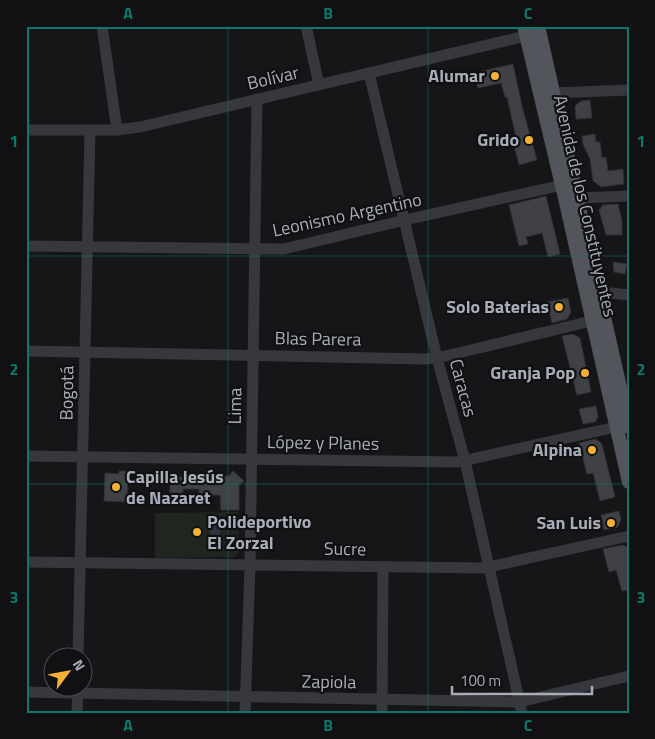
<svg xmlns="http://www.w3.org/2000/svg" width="655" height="739" viewBox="0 0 655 739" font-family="'Titillium Web',sans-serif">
	<rect width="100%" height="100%" fill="#161618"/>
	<!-- green -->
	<path fill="#1e261f" d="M238,512L239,551L235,557L155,558V513Z"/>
	<!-- water -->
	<rect fill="#2c353c" x="210" y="521" width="10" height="22"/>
	<!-- building -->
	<g fill="#404145" stroke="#303034">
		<path d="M513,64L522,106L537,160L519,165L512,138L516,137L507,97H505L501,83L478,88L474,73Z"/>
		<path d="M590,100L592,118L576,119L575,106L581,101Z"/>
		<path d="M595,134L596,142H600L602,158L606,157L608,171L623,169L624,184L601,187L593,181L590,159L583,144L582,136Z"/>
		<path d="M546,196L560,254L548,257L542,233L526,237L528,244L519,246L509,205Z"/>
		<path d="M618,204L622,221V235H606L599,210L603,205Z"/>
		<path d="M613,262L627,264L625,274L614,272Z"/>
		<path d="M568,298L571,312L567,319L552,323L547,302Z"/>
		<path d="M573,334L580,338L591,392L577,395L562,336Z"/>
		<path d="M596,406L598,417L595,422L583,424L579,409Z"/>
		<path d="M596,439L602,444L615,497L600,501L593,473L587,474L579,443Z"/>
		<path d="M119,471H128L127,502L104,501L105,473L119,474Z"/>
		<path d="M233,471L244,481L239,485V510H221L220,495H199V489H183V494H170V477L229,476Z"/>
		<path d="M619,511L621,519L618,527L604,530L601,515Z"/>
		<path d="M623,545L629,548V590L622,591L616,570L609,572L603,549Z"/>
	</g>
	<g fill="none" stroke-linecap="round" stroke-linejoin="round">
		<!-- minor -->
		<g stroke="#37383d" stroke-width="11">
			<path d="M102,26L117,130"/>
			<path d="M306,26L319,85"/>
			<path d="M369,73L437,358L465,461L522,713"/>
			<path d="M553,93L629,90"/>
			<path d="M26,130H117L140,127L526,36"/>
			<path d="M26,246L284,249L405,220L558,186L567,189L578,198L629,196"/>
			<path d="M591,291L629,295"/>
			<path d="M26,351L424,359L437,358L600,319"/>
			<path d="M26,456L458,462L616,427"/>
			<path d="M26,562L484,568L629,536"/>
			<path d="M78,656L90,131"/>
			<path d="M26,692L519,702L629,676"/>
			<path d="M77,713L78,686"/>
			<path d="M245,713L250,565L257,99"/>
			<path d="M382,713L383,567"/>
		</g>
		<!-- major -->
		<g stroke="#53555c" stroke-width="14">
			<path d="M524,26L565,198L629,482"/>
			<path d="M538,26L629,427"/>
		</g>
	</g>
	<!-- grid -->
	<path fill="none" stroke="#0f766e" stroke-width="1" stroke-opacity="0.55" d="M228,26V713M428,26V713M26,256H629M26,484H629"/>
	<!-- markers -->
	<g fill="#f2b134" stroke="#111113" stroke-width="2">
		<circle cx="495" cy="76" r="5"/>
		<circle cx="529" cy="140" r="5"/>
		<circle cx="559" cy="307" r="5"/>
		<circle cx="585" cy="373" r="5"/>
		<circle cx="592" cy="450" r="5"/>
		<circle cx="116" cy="487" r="5"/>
		<circle cx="611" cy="523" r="5"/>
		<circle cx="197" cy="532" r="5"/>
	</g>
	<g text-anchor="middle" stroke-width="4.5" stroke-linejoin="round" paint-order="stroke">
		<!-- poi labels -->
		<g font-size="18" font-weight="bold" fill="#a8adb8" stroke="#111113" text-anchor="end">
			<text x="485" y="82">Alumar</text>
			<text x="519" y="146">Grido</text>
			<text x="549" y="313">Solo Baterias</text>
			<text x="575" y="379">Granja Pop</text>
			<text x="582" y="456">Alpina</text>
			<text x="126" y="483" text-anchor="start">Capilla Jesús<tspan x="126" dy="21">de Nazaret</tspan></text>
			<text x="207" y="528" text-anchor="start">Polideportivo<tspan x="207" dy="21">El Zorzal</tspan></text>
			<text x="601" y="529">San Luis</text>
		</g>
		<!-- street labels -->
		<g font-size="18" fill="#a8adb8" stroke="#111113">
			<text transform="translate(273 78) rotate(-13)" y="6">Bolívar</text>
			<text transform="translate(585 206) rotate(77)" y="6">Avenida de los Constituyentes</text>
			<text transform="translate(347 215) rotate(-12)" y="6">Leonismo Argentino</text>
			<text transform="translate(318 339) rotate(1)" y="6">Blas Parera</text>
			<text transform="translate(463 388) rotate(75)" y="6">Caracas</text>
			<text transform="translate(67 393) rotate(-89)" y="6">Bogotá</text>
			<text transform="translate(235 406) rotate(-89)" y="6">Lima</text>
			<text transform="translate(323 443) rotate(1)" y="6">López y Planes</text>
			<text transform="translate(345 549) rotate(1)" y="6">Sucre</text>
			<text transform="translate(329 682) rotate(1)" y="6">Zapiola</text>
		</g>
	</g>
	<!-- border -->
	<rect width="655" height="739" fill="none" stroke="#111113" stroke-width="55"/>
	<!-- north arrow -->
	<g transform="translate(68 672) rotate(58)"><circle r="24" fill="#111113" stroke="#4d4f55"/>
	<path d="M0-4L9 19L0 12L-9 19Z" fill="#f2b134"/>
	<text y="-8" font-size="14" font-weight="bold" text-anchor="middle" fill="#a8adb8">N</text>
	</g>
	<!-- scale -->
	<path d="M452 686v8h140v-8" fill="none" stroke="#a8adb8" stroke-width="2.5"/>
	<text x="460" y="686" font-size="15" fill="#a8adb8" stroke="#111113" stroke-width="4" paint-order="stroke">100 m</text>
	<rect x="28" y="28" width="600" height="684" fill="none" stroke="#0f766e" stroke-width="2"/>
	<g font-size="16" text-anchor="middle" font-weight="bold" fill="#0f766e">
		<text x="128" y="19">A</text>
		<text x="328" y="19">B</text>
		<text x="528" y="19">C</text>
		<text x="14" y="147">1</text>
		<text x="641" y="147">1</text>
		<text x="14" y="375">2</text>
		<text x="641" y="375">2</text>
		<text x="14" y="603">3</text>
		<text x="641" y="603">3</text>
		<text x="128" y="731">A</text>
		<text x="328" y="731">B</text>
		<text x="528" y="731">C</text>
	</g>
</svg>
